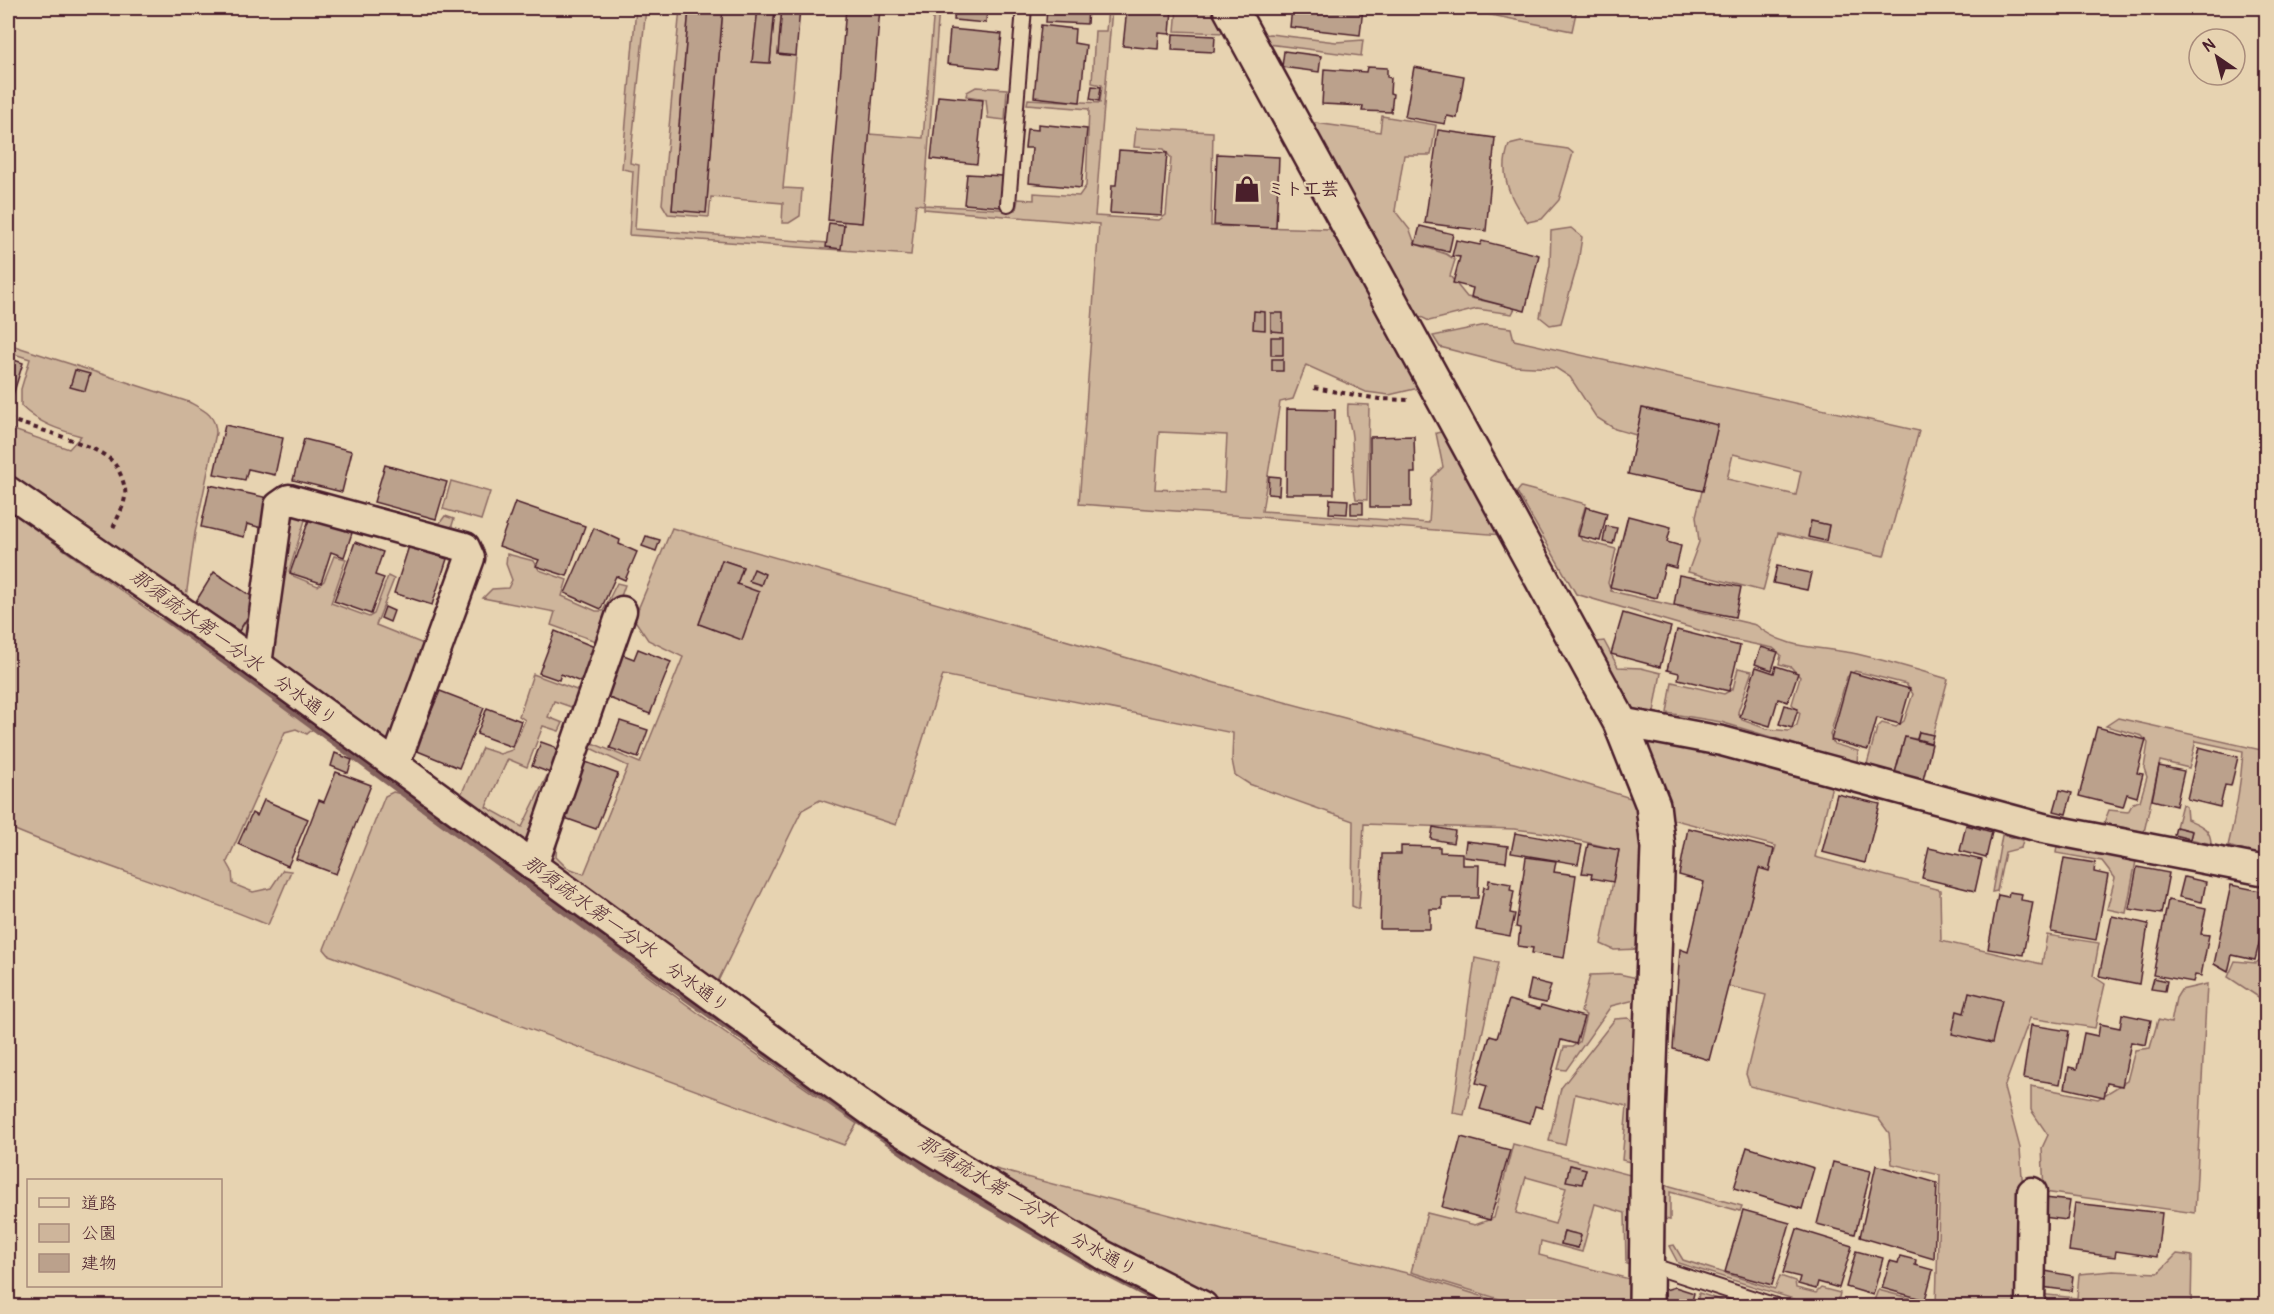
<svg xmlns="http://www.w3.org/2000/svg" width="2274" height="1314" viewBox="0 0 2274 1314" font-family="Pangolin,'Klee One',sans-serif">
	<rect width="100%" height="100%" fill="#e7d3b1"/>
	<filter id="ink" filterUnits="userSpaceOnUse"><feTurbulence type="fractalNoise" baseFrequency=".0167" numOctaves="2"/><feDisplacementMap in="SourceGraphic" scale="12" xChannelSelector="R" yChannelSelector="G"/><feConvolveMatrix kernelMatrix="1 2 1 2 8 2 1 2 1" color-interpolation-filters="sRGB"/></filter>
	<g filter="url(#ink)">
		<!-- green -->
		<g fill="#ceb59b" stroke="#8c6a63" stroke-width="1.5" fill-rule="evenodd">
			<path d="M636,8H646L630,163L639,165L635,229L841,244L844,221L862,223L869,134L923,138L934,8H939L924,205L1016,210L1018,199L1034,200V193L1079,196L1086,186L1089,109L1027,104L1028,99L1100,103L1102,85L1092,83L1095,31H1106L1108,8H1112L1095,216L1159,220L1166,215L1171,158L1164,149L1134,147L1136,128L1213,132L1211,226L1332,229L1423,387L1389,395L1366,392L1306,365L1293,399L1280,402L1262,511L1429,523L1432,478L1443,467L1436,433L1446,431L1503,535L1079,504L1099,224L924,209V205L916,204L911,255L629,235L633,171L622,169ZM1159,432L1227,435L1224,492L1155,489Z"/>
			<path d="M680,8H689L672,210L706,212L723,8H758L753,62L770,63L775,8H782L778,54L796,56L783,188L802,189L800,216L789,223H782L783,203L711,197L709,217L668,214L662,204Z"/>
			<path d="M1177,8H1211L1224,33L1175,31Z"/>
			<path d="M1456,8H1577L1572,31Z"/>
			<path d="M1270,34L1336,42L1363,40L1361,56L1268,44L1262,35Z"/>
			<path d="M976,87L1007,89L1005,120L988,118L986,99L966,96L967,92Z"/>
			<path d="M1382,116L1436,125L1431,155H1404L1395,211L1410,230L1415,244L1446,254L1455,260L1450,276L1467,297L1515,308L1512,314L1477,309L1429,321L1411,312L1308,122L1380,132Z"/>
			<path d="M1521,142L1568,149L1573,153L1559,200L1542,219L1528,222C1510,200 1498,174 1509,145Z"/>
			<path d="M1571,228L1582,237L1578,263L1561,323L1550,325L1540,317L1550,265L1551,231Z"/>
			<path d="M1486,325L1511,328L1514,340L1919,431L1884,556L1778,533L1763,591L1688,572L1699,542L1696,516L1718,425L1643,408L1636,435L1615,429L1596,417L1570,377L1556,368L1514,366L1440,347L1433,336ZM1733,454L1801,471L1796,495L1727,479ZM1812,521L1829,525L1826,540Z"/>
			<path d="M8,344L189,402C204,410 216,415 216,433L195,533L186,597L239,631L248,619L254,621L248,637L239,640L8,479V428L69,449L81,436C59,430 38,423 21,406V389L30,359L8,352Z"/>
			<path d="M1348,404L1369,405L1367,500L1356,499C1352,478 1353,458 1352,437C1351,423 1346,421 1348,404Z"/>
			<path d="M451,481L490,492L481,520L443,509Z"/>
			<path d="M1521,487L1586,504L1577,533L1582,540L1616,549L1608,583L1611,591L1756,625C1787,651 1820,646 1857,654C1888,661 1918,670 1948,679L1933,735L1919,732L1917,739L1905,737L1895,773L1867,764L1877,728L1882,723L1896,727L1904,721L1913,694L1906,684L1855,671L1847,677L1830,735L1834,744L1858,751L1857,763L1721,722L1667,713L1672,682L1724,694L1733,689L1738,668L1752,671L1738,712L1742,720L1767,729L1789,731L1797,725L1800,713L1792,704L1800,677L1791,667L1779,664L1781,655L1773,648L1729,639L1576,594L1517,492Z"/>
			<path d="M374,506L439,524L445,516L454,519L450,532L372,509Z"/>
			<path d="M8,510L314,728L307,734L296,729L285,732L227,862L232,871L233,884L253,892L271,888L283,870L291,871L268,925C183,889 93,864 8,827Z"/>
			<path d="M293,513L306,517L289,571L293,576L318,586L324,581L334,556L346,559L331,603L369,617L374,614L388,576L394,579L376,625L426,645L394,738L385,742L269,660L287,519Z"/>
			<path d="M672,528L1247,692L1540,770L1637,800L1642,834L1639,949L1614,950L1601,944L1619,850L1547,833L1514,829L1364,824L1359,909L1352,906L1353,821L1249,784L1235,775L1232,760L1233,733L943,675L896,825L820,800L802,810L716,985L543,860L557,841L556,857L566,867L584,874L628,766L584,745L590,742L640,763L683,657L648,640L634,619ZM722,560L743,567L737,584L742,639L699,624Z"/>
			<path d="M507,554L534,561L539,570L567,580L562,596L596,611H603L617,583L625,585L604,644L551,625L555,612L483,598L492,589L508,588L512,580L506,564Z"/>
			<path d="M1604,641L1618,667L1641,668L1661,673L1654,712L1633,709L1596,642Z"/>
			<path d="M533,674L582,692L577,709L554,701L548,717L563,723L559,731L543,726L527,767L508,759L486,807L522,827L547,776L555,779L530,836L520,841L460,797L482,748L500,754L512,750L525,720L519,716Z"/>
			<path d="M2118,718L2266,751V857L2228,846C2236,814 2241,783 2243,751L2196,741L2189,768L2160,761L2144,832L2104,823L2109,810L2128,812L2133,803L2140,801L2147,777L2144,768L2148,743L2142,736L2106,726Z"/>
			<path d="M1649,743L1707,749L1832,785L1815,857L1940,890L1941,941L2042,964L2047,935L2099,943L2093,976L2105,984L2095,1028L2030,1018L2004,1088L2020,1148L2024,1206L2021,1306H1872L1878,1290L1936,1305L1940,1175L1892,1164L1889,1133L1878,1118L1750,1086L1746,1074L1766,995L1728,986L1759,868L1769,870L1776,846L1671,819L1662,778L1650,751Z"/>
			<path d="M393,792L401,794L709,1021L857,1124L844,1145L329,955L324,949L385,796Z"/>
			<path d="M2182,804L2186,807L2187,819C2200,825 2211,828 2211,844L2190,839L2192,831L2176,827Z"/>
			<path d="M2002,835L2023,840L2021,848L2005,852L1997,891L1992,892Z"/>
			<path d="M2057,846L2136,861L2126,913L2107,909L2115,878L2102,861L2056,853Z"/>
			<path d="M2266,955V1002L2228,977L2235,961L2256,963Z"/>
			<path d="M1475,958L1498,963L1464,1115L1453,1113Z"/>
			<path d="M1619,974L1642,979L1639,999L1611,1006L1566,1070L1558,1069L1564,1047H1572L1579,1042L1586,1015L1581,1012L1590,975Z"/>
			<path d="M2207,984L2195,1213L2044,1192L2042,1148L2048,1135L2031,1110V1086L2098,1099L2127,1081L2135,1050L2150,1048L2158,1020L2171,1023L2176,998L2181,990Z"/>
			<path d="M1628,1018L1640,1026L1634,1163L1622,1160L1627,1106L1575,1094L1565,1145L1549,1141L1561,1088L1615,1019Z"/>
			<path d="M1513,1144L1634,1176V1266L1626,1264L1625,1213L1595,1204L1582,1252L1541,1241L1539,1255L1633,1280V1306H1522L1411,1272L1427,1213L1475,1225L1494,1218ZM1571,1165L1586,1169L1582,1184L1567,1180ZM1526,1177L1566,1188L1555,1224L1516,1213ZM1564,1231L1581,1235L1578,1248L1561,1244Z"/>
			<path d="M992,1168L1223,1229L1411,1274L1513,1306H1214L991,1175Z"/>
			<path d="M1663,1184L1742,1206L1740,1211L1670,1192V1220L1664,1219Z"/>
			<path d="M1674,1245L1683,1260L1775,1289L1780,1276L1795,1281L1796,1288L1816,1293L1821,1288L1840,1293L1837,1306H1816L1678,1263L1669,1246Z"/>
			<path d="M2177,1254L2192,1256L2191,1306H2114L2055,1301L2051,1306H2038V1294L2077,1298L2079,1274L2113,1271L2158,1273Z"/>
			<path d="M1699,1293L1738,1306L1697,1304Z"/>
		</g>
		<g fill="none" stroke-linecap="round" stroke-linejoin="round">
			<!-- stream -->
			<path stroke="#84625d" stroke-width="9" d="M166,617L531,886L937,1175L1092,1265L1171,1306"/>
		</g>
		<!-- building -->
		<g fill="#bba18c" stroke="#4a1f2b" stroke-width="1.5">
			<path d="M689,8H723L706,213L672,210Z"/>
			<path d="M758,8H775L770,63L752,62Z"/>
			<path d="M782,8H800L796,56L778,54Z"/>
			<path d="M846,8H880L862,223L828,220Z"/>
			<path d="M955,8H987L986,23L954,20Z"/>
			<path d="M1047,8H1088L1087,24L1046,22Z"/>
			<path d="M1127,8L1172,9L1170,34L1159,33L1158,49L1123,46Z"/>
			<path d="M1292,8H1363L1360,35L1290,27Z"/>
			<path d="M1041,25L1075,29L1074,43L1086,45L1080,102L1034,97Z"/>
			<path d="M950,29L1002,34L998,69L947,64Z"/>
			<path d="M1173,34L1215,36L1214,52L1172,50Z"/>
			<path d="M1284,51L1321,56L1319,72L1282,67Z"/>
			<path d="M1367,67L1387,68V77L1391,78L1390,93L1393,94L1391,112L1362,111L1363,106L1322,104L1324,69L1366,72Z"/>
			<path d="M1414,67L1464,76L1457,118L1447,116L1445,124L1405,117Z"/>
			<path d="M1092,86L1101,87L1099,101L1090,99Z"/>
			<path d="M938,96L983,100L977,164L931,159Z"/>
			<path d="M1038,124L1087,129L1081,188L1029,183L1032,148H1025L1027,129L1038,130Z"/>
			<path d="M1438,130L1495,138L1486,231L1425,223Z"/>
			<path d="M1119,150L1167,153L1162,216L1110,213L1112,185H1116Z"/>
			<path d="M1217,154L1279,157L1276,228L1214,225Z"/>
			<path d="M967,174L1003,176L1001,207L964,204Z"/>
			<path d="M829,223L844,225L841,249L826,247Z"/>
			<path d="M1420,226L1453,234L1449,252L1415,244Z"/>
			<path d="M1456,240L1480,245L1482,241L1539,255L1525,311L1471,297L1473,288L1453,283L1460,257L1452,256Z"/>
			<path d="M1254,311L1265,312V330L1253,329Z"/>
			<path d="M1271,313H1283V332L1271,331Z"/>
			<rect x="1271" y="337" width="12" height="18"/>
			<path d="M8,358L23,363L12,398L8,397Z"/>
			<rect x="1272" y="359" width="11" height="12"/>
			<path d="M75,370L90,374L85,391L70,387Z"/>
			<path d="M1642,408L1718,425L1703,491L1628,474Z"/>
			<path d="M1287,409L1335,410L1334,494H1286Z"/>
			<path d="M225,425L283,438L275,475L248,469L245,480L214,474Z"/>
			<path d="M1414,436L1415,473H1411V507H1370V437Z"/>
			<path d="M304,439L352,451L342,492L293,480Z"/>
			<path d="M385,465L447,482L436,519L374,502Z"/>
			<path d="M1269,476L1280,477L1279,495L1268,494Z"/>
			<path d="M210,485L268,498L262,528L247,524L244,537L201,527Z"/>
			<path d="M1330,499L1348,500L1347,514L1329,513Z"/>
			<path d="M515,502L585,526L567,576L536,566L539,560L499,546Z"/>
			<rect x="1351" y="502" width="12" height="12"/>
			<path d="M1586,507L1607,513L1600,541L1578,536Z"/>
			<path d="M1628,516L1671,527L1667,542L1681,546L1676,568L1665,565L1657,598L1610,587Z"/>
			<path d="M310,517L352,533L344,557L331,552L321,583L290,573Z"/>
			<path d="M1811,521L1829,525L1826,541L1808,537Z"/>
			<path d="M1606,526L1617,528L1613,544L1603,542Z"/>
			<path d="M594,528L620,540L619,544L637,552L625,580L616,576L601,609L565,593Z"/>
			<path d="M646,536L660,540L656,551L642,546Z"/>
			<path d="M355,542L383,552L375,575L384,578L371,614L334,601Z"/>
			<path d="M409,546L447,559L432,605L394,593Z"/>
			<path d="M722,560L743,567L737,584L759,592L742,640L699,624Z"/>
			<path d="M1777,566L1811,573L1807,590L1773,583Z"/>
			<path d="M754,569L765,574L761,585L749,581Z"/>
			<path d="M214,572L253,597L251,612L239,631L195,603Z"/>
			<path d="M1679,575L1741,587L1735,617L1674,605Z"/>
			<path d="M385,607L394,611L390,622L381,618Z"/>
			<path d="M1623,613L1671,627L1660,667L1611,654Z"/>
			<path d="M1677,630L1740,646L1729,691L1678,679L1679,673L1667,670Z"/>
			<path d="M555,631L597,648L583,683L561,674L559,680L539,673Z"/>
			<path d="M1761,647L1778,652L1772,670L1755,664Z"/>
			<path d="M638,649L671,662L650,714L604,696L621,654L634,659Z"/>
			<path d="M1776,666L1798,673L1788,702L1778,699L1770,726L1740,717L1756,667L1774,673Z"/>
			<path d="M1850,672L1910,689L1900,724L1877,718L1868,750L1831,740Z"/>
			<path d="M440,691L484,708L459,768L415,750Z"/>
			<path d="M1785,705L1798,709L1792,728L1779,724Z"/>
			<path d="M487,708L521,721L512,747L477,734Z"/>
			<path d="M620,721L648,730L638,758L610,748Z"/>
			<path d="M2097,727L2146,740L2137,773L2143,774L2137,797L2127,794L2123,807L2079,796Z"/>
			<path d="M1919,732L1933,735L1931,743L1917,739Z"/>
			<path d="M1905,737L1932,744L1923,780L1895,773Z"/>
			<path d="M541,742L555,747L560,758L553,774L532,766Z"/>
			<path d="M2199,747L2238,757L2231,786L2225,785L2220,807L2187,799Z"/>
			<path d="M335,753L352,760L348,773L331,766Z"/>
			<path d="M583,761L618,774L596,829L562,817Z"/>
			<path d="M2159,766L2184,771L2176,806L2152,800Z"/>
			<path d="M336,772L371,785L336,874L296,859L319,800L324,802Z"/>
			<path d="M2060,790L2072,793L2066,814L2054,811Z"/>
			<path d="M1837,794L1880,804L1865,863L1822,852Z"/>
			<path d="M264,800L308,819L288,866L238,844L252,813L257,816Z"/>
			<path d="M1966,825L1992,832L1986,858L1960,851Z"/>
			<path d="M1433,827L1455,831L1453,843L1431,839Z"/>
			<path d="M2176,827L2192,831L2190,839L2174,835Z"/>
			<path d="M1688,828L1774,849L1769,871L1759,868L1709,1060L1673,1049L1680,949L1688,952L1704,882L1679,875Z"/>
			<path d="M1515,833L1582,845L1578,864L1511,853Z"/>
			<path d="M1466,841L1508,846L1506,862L1464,857Z"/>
			<path d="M1588,844L1619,850L1613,882L1591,878L1592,874L1582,873Z"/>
			<path d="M1401,846L1440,847V852L1462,853V865H1479L1478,898H1442V909H1430V929H1380L1382,854H1401Z"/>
			<path d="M1929,848L1982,860L1975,891L1922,878Z"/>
			<path d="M1526,857L1556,861L1554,872L1576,875L1564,958L1532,953L1533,948L1518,946L1520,928L1516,927Z"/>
			<path d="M2064,858L2095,863L2094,872L2108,875L2096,940L2051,932Z"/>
			<path d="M2137,867L2169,873L2161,914L2129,909Z"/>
			<path d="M2184,877L2206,882L2202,902L2179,897Z"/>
			<path d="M1489,880L1511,884L1510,890L1514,891L1510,913L1515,914L1510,936L1476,930L1484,887L1488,888Z"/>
			<path d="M2231,885L2266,892V916L2255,960L2232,955L2228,972L2214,964Z"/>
			<path d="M2009,892L2022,894L2021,900L2033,902L2023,955L1988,949L1998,895L2008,897Z"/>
			<path d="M2168,900L2206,908L2201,934L2209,935L2201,976L2195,975L2193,982L2153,975Z"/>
			<path d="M2112,916L2148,924L2139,984L2099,976Z"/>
			<path d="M2154,978L2167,981L2165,991L2151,989Z"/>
			<path d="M1531,980L1551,985L1546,1003L1527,999Z"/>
			<path d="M1969,992L2002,1000L1992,1043L1952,1034L1957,1011L1964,1013Z"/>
			<path d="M1509,1000L1540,1009L1541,1005L1584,1017L1576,1044L1561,1040L1542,1108L1535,1106L1530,1123L1480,1109L1487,1086L1476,1083L1490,1036L1497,1038Z"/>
			<path d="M2122,1014L2151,1020L2146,1045L2131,1042L2122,1086L2107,1083L2104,1097L2065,1088L2069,1067L2077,1069L2084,1033L2098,1036L2100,1024L2120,1028Z"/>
			<path d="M2031,1025L2069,1031L2060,1084L2023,1078Z"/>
			<path d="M1461,1137L1510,1150L1490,1220L1442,1207Z"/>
			<path d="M1747,1147L1814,1168L1802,1209L1734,1188Z"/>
			<path d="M1833,1162L1871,1171L1855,1234L1817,1224Z"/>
			<path d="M1570,1165L1586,1169L1582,1184L1566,1181Z"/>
			<path d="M1876,1165L1937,1183L1934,1259L1860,1237Z"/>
			<path d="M2045,1198L2070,1201L2067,1220L2043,1217Z"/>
			<path d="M2075,1203L2162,1213L2157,1257L2116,1251L2115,1257L2069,1251Z"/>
			<path d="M1743,1210L1790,1223L1772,1285L1725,1272Z"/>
			<path d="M1797,1229L1852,1246L1839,1288L1818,1282L1816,1289L1798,1284L1800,1277L1783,1273Z"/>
			<path d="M1564,1231L1581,1235L1578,1248L1561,1244Z"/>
			<path d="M1856,1251L1883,1258L1873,1295L1846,1287Z"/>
			<path d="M1900,1256L1916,1260L1915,1265L1933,1270L1925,1300L1882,1288L1890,1261L1898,1263Z"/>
			<path d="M2045,1271L2073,1276L2071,1291L2042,1287Z"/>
			<path d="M1675,1287L1694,1293L1691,1306H1693H1666L1665,1290Z"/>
			<path d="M2057,1305L2108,1306H2057Z"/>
		</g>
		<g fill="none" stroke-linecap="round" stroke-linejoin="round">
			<defs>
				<g id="service">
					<path d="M1008,204L1024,8"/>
					<path d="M1647,1264L1776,1306"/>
				</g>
				<g id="minor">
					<path d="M8,491L232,646L881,1119L1103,1255L1203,1306"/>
					<path d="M257,664L279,506L289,499L465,547L470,558L395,765"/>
					<path d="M1620,722L1722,741L2043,828L2266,871"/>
					<path d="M533,866L622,611"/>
					<path d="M2030,1306L2032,1192"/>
				</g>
				<path id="tertiary" d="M1230,8L1620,722L1653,805L1658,848L1648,1116L1646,1306"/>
			</defs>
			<!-- service casing -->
			<use href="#service" stroke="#4a1f2b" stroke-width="18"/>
			<!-- minor casing -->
			<use href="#minor" stroke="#4a1f2b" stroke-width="33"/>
			<!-- tertiary casing -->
			<use href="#tertiary" stroke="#4a1f2b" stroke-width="38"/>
			<!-- path -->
			<g stroke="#4a1f2b" stroke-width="4" stroke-dasharray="4.5 4.5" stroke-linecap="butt">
				<path d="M1314,388L1379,399L1408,400"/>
				<path d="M8,419C33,428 92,443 111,460C118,466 123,479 125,489C127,502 118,516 113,528"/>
			</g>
			<!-- service -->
			<use href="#service" stroke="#e7d3b1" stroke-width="14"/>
			<!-- minor -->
			<use href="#minor" stroke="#e7d3b1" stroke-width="28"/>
			<!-- tertiary -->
			<use href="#tertiary" stroke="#e7d3b1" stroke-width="33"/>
		</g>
	</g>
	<!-- icons -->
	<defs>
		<symbol id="shop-bare" viewBox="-9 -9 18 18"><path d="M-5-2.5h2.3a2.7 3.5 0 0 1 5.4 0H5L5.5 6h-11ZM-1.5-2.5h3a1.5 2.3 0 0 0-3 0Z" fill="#4a1f2b" stroke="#e7d3b1" stroke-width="2.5" paint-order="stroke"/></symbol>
	</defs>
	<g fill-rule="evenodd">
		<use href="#shop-bare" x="1228" y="170" width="38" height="38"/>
	</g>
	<g text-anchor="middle" stroke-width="4.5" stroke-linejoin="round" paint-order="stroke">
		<!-- poi labels -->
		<g font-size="18" font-weight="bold" fill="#4a1f2b" stroke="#e7d3b1" text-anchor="start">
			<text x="1267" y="195">ミト工芸</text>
		</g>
		<!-- street labels -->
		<g font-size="18" fill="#4a1f2b" stroke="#e7d3b1">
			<text transform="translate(306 700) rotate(36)" y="6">分水通り</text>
			<text transform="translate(698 987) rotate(36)" y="6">分水通り</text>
			<text transform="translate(1104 1254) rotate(29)" y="6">分水通り</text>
		</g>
		<!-- water labels -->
		<g font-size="20" font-style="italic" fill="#5d353c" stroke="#e7d3b1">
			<text transform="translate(197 620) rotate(36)" y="7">那須疏水第一分水</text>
			<text transform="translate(590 906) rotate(36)" y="7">那須疏水第一分水</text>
			<text transform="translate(988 1181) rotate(31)" y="7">那須疏水第一分水</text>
		</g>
	</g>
	<!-- margin -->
	<rect width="2274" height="1314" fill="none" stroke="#e7d3b1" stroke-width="30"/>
	<rect x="15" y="15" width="2244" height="1284" fill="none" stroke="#4a1f2b" stroke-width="2" filter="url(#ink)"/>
	<!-- legend -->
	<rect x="27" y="1179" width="195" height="108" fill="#e7d3b1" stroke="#a88b7b" stroke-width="1.5"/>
	<rect x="39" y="1198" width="30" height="9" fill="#e7d3b1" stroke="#a88b7b" stroke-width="1.5"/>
	<text x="81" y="1209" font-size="18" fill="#4a1f2b">道路</text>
	<rect x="39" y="1224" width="30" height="18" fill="#ceb59b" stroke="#a88b7b" stroke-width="1.5"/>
	<text x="81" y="1239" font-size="18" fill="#4a1f2b">公園</text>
	<rect x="39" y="1254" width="30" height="18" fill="#bba18c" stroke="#a88b7b" stroke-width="1.5"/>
	<text x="81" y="1269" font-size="18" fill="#4a1f2b">建物</text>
	<!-- north arrow -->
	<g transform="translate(2217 57) rotate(325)"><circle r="28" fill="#e7d3b1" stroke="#a88b7b" stroke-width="1.5"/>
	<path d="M0-4.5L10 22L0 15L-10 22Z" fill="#4a1f2b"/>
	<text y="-9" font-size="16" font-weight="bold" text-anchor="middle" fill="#4a1f2b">N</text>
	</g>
</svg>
